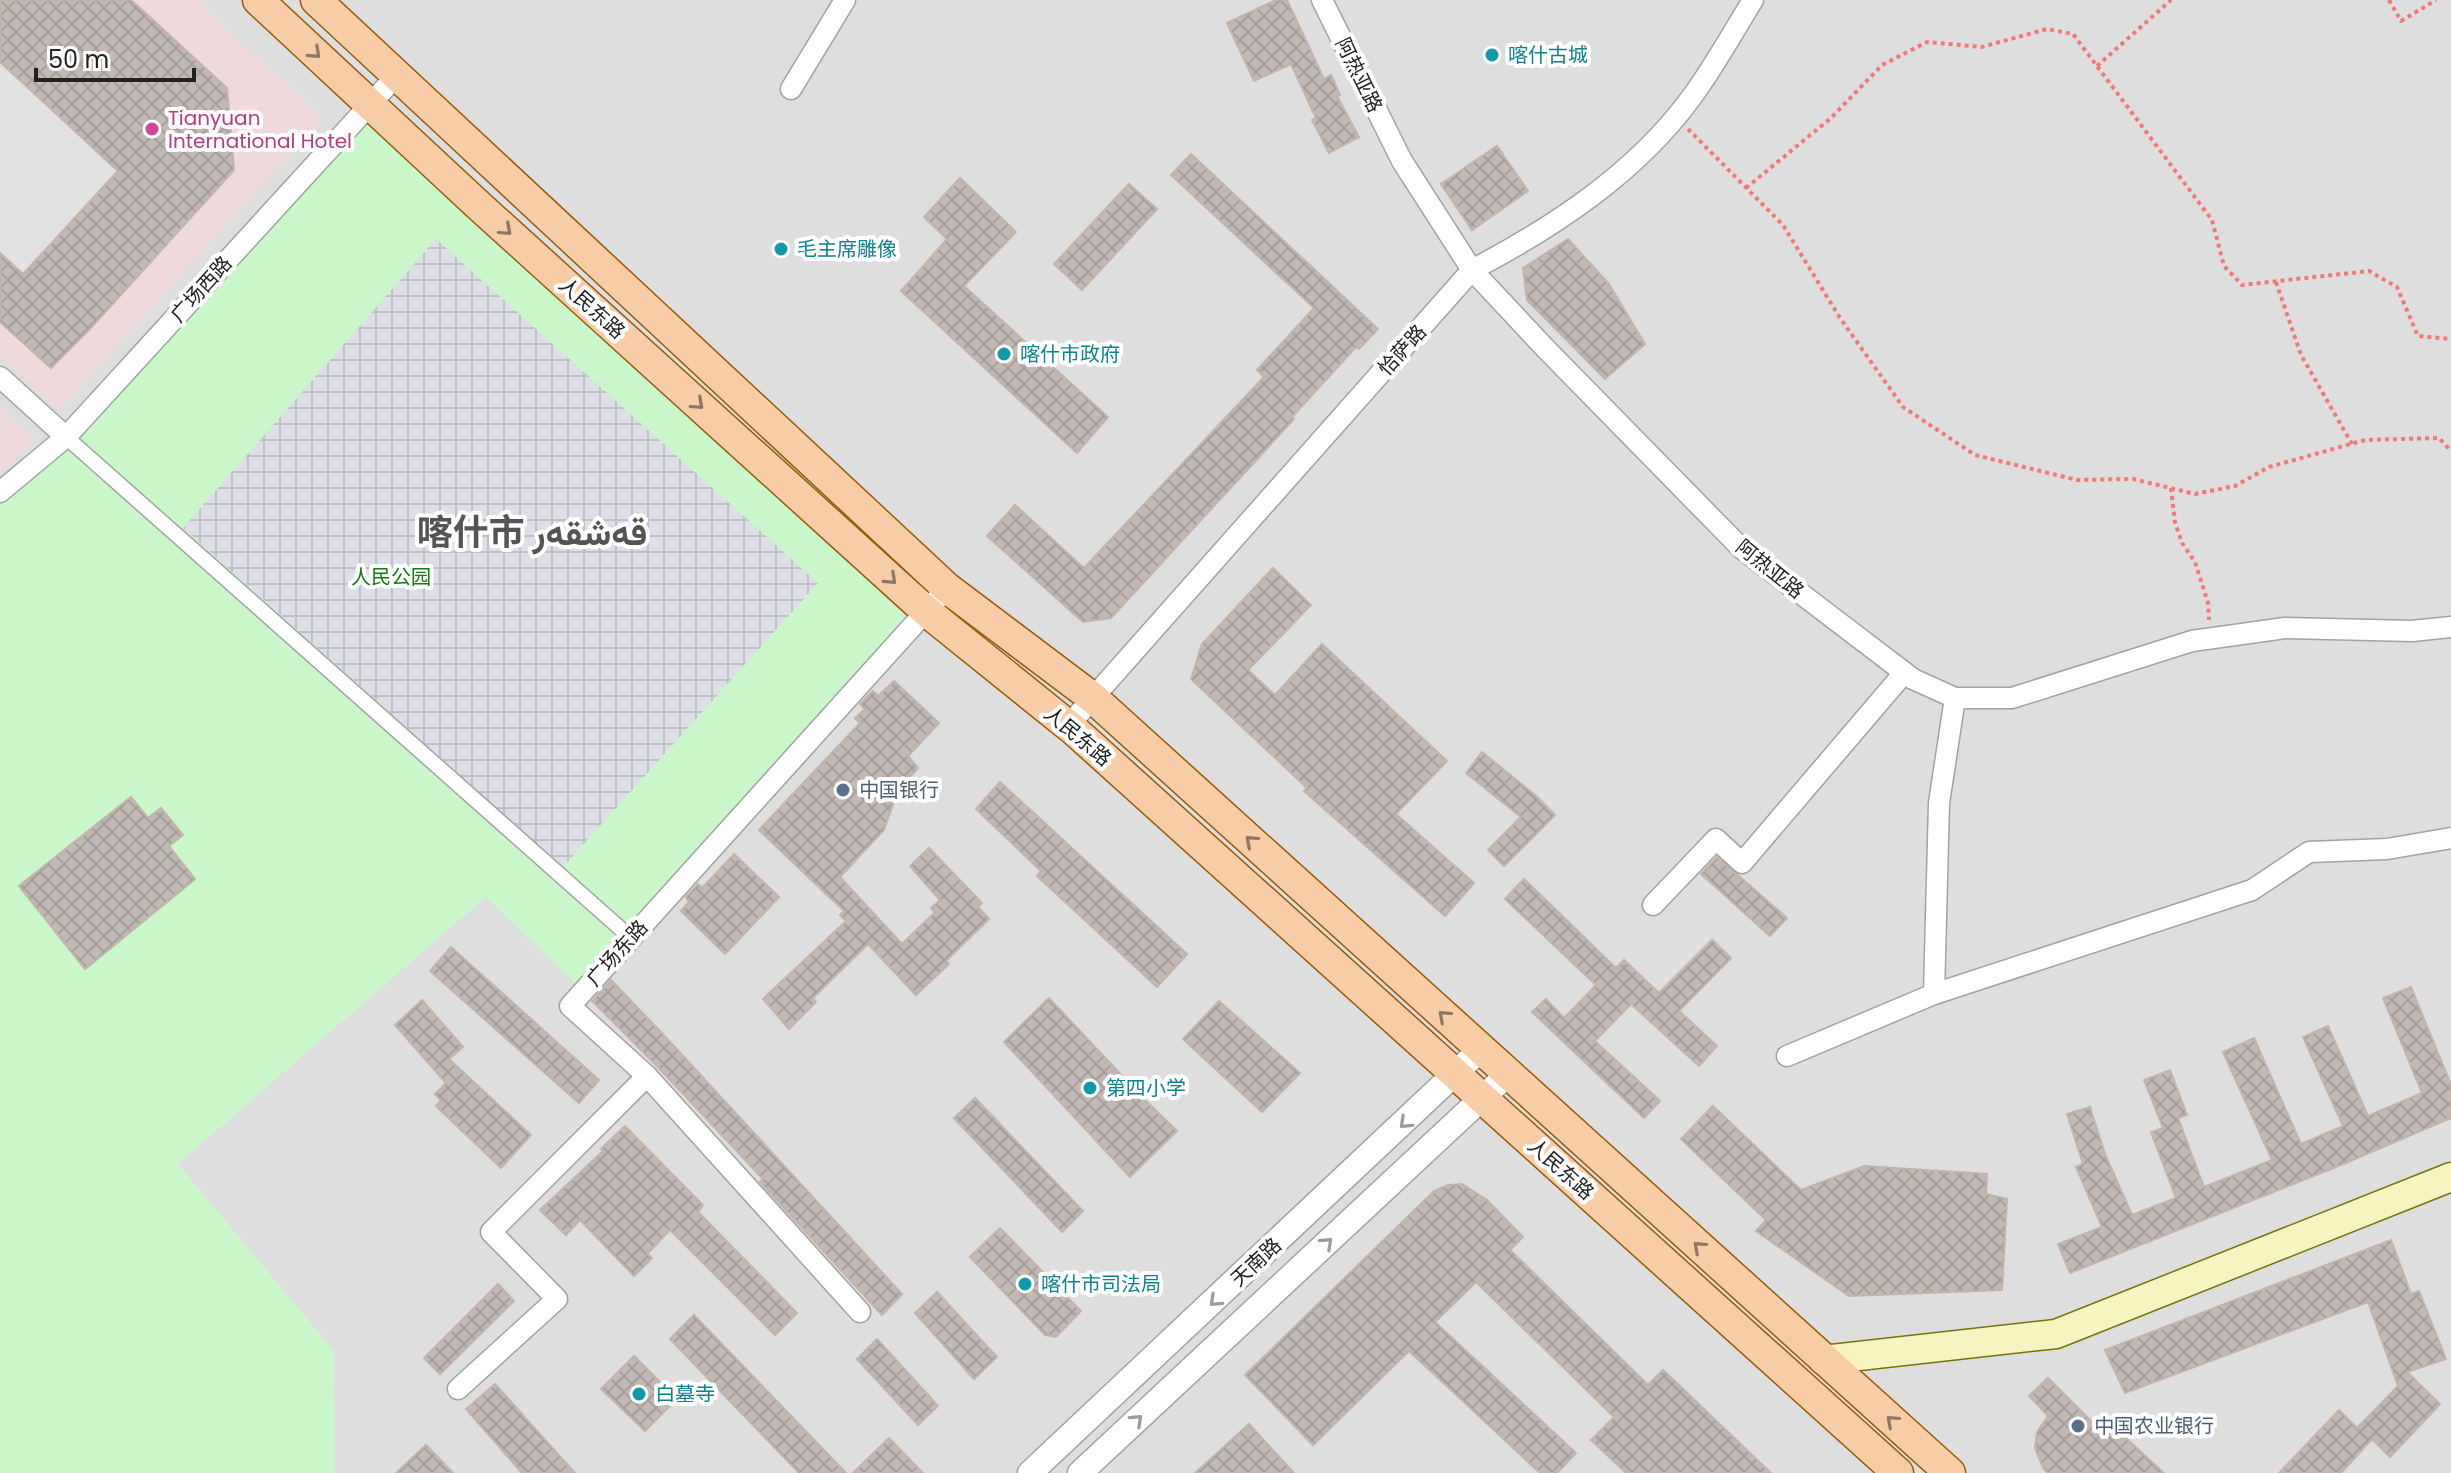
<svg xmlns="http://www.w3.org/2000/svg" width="2451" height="1473" viewBox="0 0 2451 1473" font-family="Poppins,Vazirmatn,'Noto Sans SC',sans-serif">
	<defs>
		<pattern id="plaza-grid" width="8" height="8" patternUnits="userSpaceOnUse" patternTransform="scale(2)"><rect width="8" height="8" fill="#dddee7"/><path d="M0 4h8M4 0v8" fill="none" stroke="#bdbec6"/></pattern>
		<pattern id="building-cross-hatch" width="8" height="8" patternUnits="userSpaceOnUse" patternTransform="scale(2)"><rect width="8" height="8" fill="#c2b9b5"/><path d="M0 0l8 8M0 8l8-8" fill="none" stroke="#a69f9b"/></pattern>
	</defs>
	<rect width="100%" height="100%" fill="#f1ede9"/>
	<!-- residential -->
	<rect fill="#dfdede" x="0" y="0" width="2451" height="1473"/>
	<!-- commercial -->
	<g fill="#f0d9db">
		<path d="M0,0H195L323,118L59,410L0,355Z"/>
		<path d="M0,408L36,441L0,472Z"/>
	</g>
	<!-- park -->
	<path fill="#caf7ca" d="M369,104L926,611L583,991L486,897L178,1164L334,1351L335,1473H0V492Z"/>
	<!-- parking -->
	<path fill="#e1e1e1" d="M0,62L118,171L23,274L0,253Z"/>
	<!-- plaza -->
	<path fill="url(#plaza-grid)" d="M436,239L818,583L563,867L183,528Z"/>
	<!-- building -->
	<g fill="url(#building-cross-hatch)" stroke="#c2b3ac" stroke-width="2">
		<path d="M0,0H131L227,88L234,170L89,330L51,368L0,322V253L23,274L118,171L0,62Z"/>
		<path d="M1276,0H1287L1324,79L1331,75L1340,95L1337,96L1359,137L1329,153L1312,120L1316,118L1291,64L1254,81L1227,23Z"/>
		<path d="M1497,146L1528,191L1472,230L1441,184Z"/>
		<path d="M1191,154L1378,329L1359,349L1356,347L1292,417L1294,419L1111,618L1083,622L987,536L1015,505L1084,568L1264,377L1257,370L1314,308L1171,175Z"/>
		<path d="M960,178L1016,232L964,286L1108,417L1077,453L901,291L947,239L924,217Z"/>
		<path d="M1129,184L1157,209L1082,290L1054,264Z"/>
		<path d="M1568,239L1609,284L1645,344L1605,379L1527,300L1523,268Z"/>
		<path d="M1273,568L1311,605L1248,670L1275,695L1322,644L1447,761L1396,814L1474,883L1445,916L1304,791L1307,788L1191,679L1202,644Z"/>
		<path d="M894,681L939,723L908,756L918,768L898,790L884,830L840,877L902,944L935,912L931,908L940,900L910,866L929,848L982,903L978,907L989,919L946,961L949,964L916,995L868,944L813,998L816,1002L789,1029L763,999L846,921L840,915L844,911L759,830L860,723L855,718L865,709L860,704L873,691L878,696Z"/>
		<path d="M1482,752L1535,795L1555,815L1504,866L1488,850L1521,817L1466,773Z"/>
		<path d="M1000,782L1187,954L1157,987L1037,876L1041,871L976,809Z"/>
		<path d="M131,797L148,818L161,808L183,835L169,846L195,879L85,969L19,886Z"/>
		<path d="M734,854L779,897L725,954L681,911L689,902L686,897L698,884L702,888Z"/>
		<path d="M1717,857L1787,918L1770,936L1701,874Z"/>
		<path d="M1524,879L1616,968L1624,960L1659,993L1712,940L1731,958L1679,1011L1717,1046L1699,1066L1631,1004L1595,1041L1660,1101L1644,1118L1532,1012L1546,999L1564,1018L1596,985L1505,899Z"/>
		<path d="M451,947L599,1080L579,1103L430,971Z"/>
		<path d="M611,980L674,1046L902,1294L882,1315L760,1182L763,1179L656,1065L592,1001Z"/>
		<path d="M2411,987L2451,1085V1118L2341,1165L2070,1273L2058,1244L2102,1227L2076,1167L2083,1164L2067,1114L2090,1107L2105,1154L2132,1215L2176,1198L2151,1132L2163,1128L2144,1080L2170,1070L2187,1115L2178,1118L2204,1187L2272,1160L2223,1052L2254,1038L2301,1144L2343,1126L2303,1037L2328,1026L2368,1116L2422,1093L2383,998Z"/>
		<path d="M1049,998L1143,1098L1177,1131L1130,1177L1004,1042Z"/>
		<path d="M422,1000L463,1047L449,1059L531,1135L501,1168L436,1106L441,1101L435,1094L446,1083L395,1025Z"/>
		<path d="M1219,1001L1300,1073L1262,1112L1183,1039Z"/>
		<path d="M975,1098L1083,1211L1062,1232L954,1118Z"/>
		<path d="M1713,1106L1801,1190L1864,1166L1987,1174L1986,1194L2007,1199L2002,1290L1849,1296L1756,1231L1766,1220L1681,1139Z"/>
		<path d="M625,1126L703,1205L698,1212L797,1313L775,1335L670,1230L647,1254L652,1258L634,1276L580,1220L566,1235L540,1210L603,1151L601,1149Z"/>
		<path d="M1462,1184L1487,1200L1523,1237L1510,1250L1648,1385L1663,1370L1771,1473H1626L1591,1440L1614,1417L1476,1282L1435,1322L1576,1453L1557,1473H1540L1409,1351L1313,1445L1245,1375L1434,1191L1448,1185Z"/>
		<path d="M1000,1228L1081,1311L1056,1337L1045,1335L970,1257Z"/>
		<path d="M2391,1240L2411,1294L2419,1291L2446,1359L2407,1372L2440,1404L2390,1457L2372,1439L2341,1473H2279L2339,1410L2357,1428L2398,1386L2368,1302L2125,1393L2105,1350Z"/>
		<path d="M498,1284L514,1301L440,1374L424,1358Z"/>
		<path d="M937,1292L997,1357L974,1379L915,1313Z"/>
		<path d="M694,1315L846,1473H799L670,1339Z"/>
		<path d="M877,1339L938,1406L918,1425L857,1359Z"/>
		<path d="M634,1356L677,1399L645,1431L601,1389Z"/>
		<path d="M2048,1378L2093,1423L2100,1421L2112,1423L2120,1428L2128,1440L2164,1473H2048L2043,1468L2035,1448L2037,1432L2048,1416L2029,1396Z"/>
		<path d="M495,1384L575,1473H522L466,1409Z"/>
		<path d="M1249,1424L1294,1473H1195Z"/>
		<path d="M889,1438L923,1473H853Z"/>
		<path d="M426,1445L453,1473H396Z"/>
	</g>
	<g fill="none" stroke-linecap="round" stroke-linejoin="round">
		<defs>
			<path id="pedestrian" d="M66,437L631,938"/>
			<g id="minor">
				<path d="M1322,0L1402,161L1472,270L1545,348L1741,548L1913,679L1955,698H2012L2192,641L2285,628L2412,631L2451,627"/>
				<path d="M791,89L845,0"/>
				<path d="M0,377L66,437L397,75"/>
				<path d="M0,492L66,437"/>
				<path d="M1068,726L1472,270C1554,227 1636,173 1691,98C1714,67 1733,32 1753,0"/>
				<path d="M1653,905L1716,839L1742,863L1904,673"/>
				<path d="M1934,994L1939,803L1955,698"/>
				<path d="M1787,1056L1934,994L2252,890L2309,852L2387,849L2451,838"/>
				<path d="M860,1312L647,1076L570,1006L947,588"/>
				<path d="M458,1389L557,1299L491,1232L647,1076"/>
			</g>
			<g id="tertiary">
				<path d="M1030,1473L1481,1049"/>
				<path d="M1080,1473L1508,1074"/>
			</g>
			<path id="secondary" d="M1823,1360L2056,1334L2451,1177"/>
			<g id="primary">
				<path d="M258,0L477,204L926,611L1075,731L1898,1473"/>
				<path d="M316,0L947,588L1093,698L1950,1473"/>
			</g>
		</defs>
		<!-- pedestrian casing -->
		<use href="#pedestrian" stroke="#a2a2a2" stroke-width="17"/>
		<!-- minor casing -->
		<use href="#minor" stroke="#a2a2a2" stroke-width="23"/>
		<!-- tertiary casing -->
		<use href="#tertiary" stroke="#a2a2a2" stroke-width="27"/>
		<!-- secondary casing -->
		<use href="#secondary" stroke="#74750c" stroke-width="31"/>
		<!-- primary casing -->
		<use href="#primary" stroke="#965a09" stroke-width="33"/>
		<!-- path -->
		<g stroke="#f27978" stroke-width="4" stroke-dasharray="4 4" stroke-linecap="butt">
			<path d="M2389,0L2401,21L2436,0"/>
			<path d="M2097,66L2171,0"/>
			<path d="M1688,129L1783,225L1840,318L1903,407L1975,455L2077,480L2133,479L2195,494L2235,486L2269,467L2365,440L2439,438L2451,451"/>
			<path d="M1746,188L1831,118L1882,65L1927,42L1982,47L2047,29L2073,34L2212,220L2224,266L2242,285L2369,271L2397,287L2418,336L2451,339"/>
			<path d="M2276,282L2301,355L2352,444"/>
			<path d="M2171,488L2175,522L2182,543L2195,562L2208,603L2209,620"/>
		</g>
		<!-- pedestrian -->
		<use href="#pedestrian" stroke="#fff" stroke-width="14"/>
		<!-- minor -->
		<use href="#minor" stroke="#fff" stroke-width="20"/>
		<!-- tertiary -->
		<use href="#tertiary" stroke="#fff" stroke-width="24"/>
		<!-- secondary -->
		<use href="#secondary" stroke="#f7f4c1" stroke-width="28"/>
		<!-- primary -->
		<use href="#primary" stroke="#f7cda8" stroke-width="30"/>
	</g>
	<!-- one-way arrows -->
	<defs><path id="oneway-chevron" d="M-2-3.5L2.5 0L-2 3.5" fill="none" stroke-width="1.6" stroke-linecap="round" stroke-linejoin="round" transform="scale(2)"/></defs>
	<g stroke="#8c7764">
		<use href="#oneway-chevron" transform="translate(315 53) rotate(43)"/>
		<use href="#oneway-chevron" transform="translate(506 230) rotate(42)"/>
		<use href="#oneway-chevron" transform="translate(698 404) rotate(42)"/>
		<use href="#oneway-chevron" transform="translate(891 579) rotate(43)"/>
		<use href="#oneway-chevron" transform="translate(1251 841) rotate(-138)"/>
		<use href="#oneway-chevron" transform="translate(1444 1016) rotate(-138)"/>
		<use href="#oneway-chevron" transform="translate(1699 1247) rotate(-138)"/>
		<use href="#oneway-chevron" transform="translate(1892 1421) rotate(-138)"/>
	</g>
	<g stroke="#9b9b9b">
		<use href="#oneway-chevron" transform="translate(1405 1123) rotate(137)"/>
		<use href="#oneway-chevron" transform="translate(1327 1243) rotate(-43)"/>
		<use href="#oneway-chevron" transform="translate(1215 1301) rotate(137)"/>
		<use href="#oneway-chevron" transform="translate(1137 1420) rotate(-43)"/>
	</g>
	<!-- markers -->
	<g fill="#0f9aa8" stroke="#fff" stroke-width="3">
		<circle cx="1492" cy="55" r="8"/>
		<circle cx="781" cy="249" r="8"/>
		<circle cx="1004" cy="354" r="8"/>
		<circle cx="1090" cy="1088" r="8"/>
		<circle cx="1025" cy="1284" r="8"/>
		<circle cx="639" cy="1394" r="8"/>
	</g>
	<circle fill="#d1479c" stroke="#fff" stroke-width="3" cx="152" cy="129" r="8"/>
	<g fill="#5c6f8a" stroke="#fff" stroke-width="3">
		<circle cx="843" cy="790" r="8"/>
		<circle cx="2078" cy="1426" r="8"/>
	</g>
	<g text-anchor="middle" stroke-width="8" stroke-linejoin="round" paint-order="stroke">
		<!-- culture labels -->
		<g font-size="20" fill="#0d838f" stroke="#fff" text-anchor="start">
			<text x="1508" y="62">喀什古城</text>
			<text x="797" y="256">毛主席雕像</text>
			<text x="1020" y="361">喀什市政府</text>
			<text x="1106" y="1095">第四小学</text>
			<text x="1041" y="1291">喀什市司法局</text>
			<text x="655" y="1401">白墓寺</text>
		</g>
		<!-- street labels -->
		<g font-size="20" fill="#212121" stroke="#fff">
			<text transform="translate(1359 75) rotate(64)" y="7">阿热亚路</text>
			<text transform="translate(201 289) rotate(-48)" y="7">广场西路</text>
			<text transform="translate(592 308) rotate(42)" y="7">人民东路</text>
			<text transform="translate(1402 350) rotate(-48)" y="7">恰萨路</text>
			<text transform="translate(1770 569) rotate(39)" y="7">阿热亚路</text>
			<text transform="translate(1078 736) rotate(40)" y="7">人民东路</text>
			<text transform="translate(617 953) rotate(-48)" y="7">广场东路</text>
			<text transform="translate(1561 1169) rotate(42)" y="7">人民东路</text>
			<text transform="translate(1256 1262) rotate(-43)" y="7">天南路</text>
		</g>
		<!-- hotel labels -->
		<g font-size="20" fill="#b23c85" stroke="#fff" text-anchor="start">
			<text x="168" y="125">Tianyuan<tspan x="168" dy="23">International Hotel</tspan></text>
		</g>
		<!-- park labels -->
		<g font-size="20" fill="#147c13" stroke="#fff">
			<text x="391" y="584">人民公园</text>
		</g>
		<!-- service labels -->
		<g font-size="20" fill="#4e5e75" stroke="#fff" text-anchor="start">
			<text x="859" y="797">中国银行</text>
			<text x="2094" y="1433">中国农业银行</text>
		</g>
		<!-- town labels -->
		<g font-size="36" font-weight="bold" fill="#545454" stroke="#fff">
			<text x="532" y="545">喀什市 قەشقەر</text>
		</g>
	</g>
	<!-- scale -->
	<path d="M36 68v12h158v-12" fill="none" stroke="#212121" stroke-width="4"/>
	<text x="48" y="68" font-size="24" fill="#212121" stroke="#ffffff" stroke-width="6" paint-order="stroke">50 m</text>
</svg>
